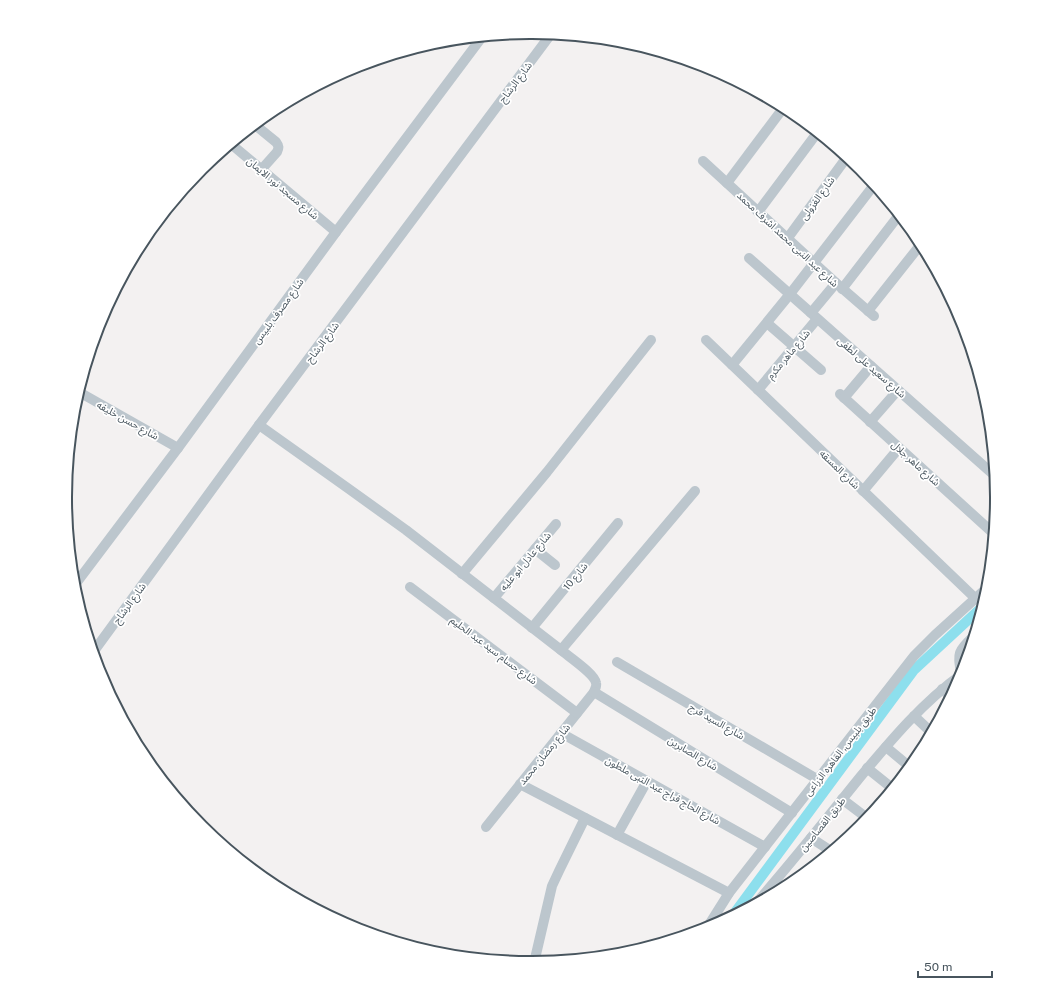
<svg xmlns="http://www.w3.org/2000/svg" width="1062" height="995" viewBox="0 0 1062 995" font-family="'Public Sans','Noto Sans Arabic',sans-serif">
	<rect width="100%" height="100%" fill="#f3f1f1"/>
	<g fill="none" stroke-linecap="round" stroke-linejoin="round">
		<!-- canal -->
		<path stroke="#8ddfed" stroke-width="10" d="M733,915L914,670L981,608"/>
		<!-- minor -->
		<g stroke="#bcc6cd" stroke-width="10">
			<path d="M255,125L276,142C279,146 279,148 277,152L261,170"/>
			<path d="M231,144L336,232"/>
			<path d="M703,161L836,283L874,316"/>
			<path d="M727,183L784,107"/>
			<path d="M758,212L817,133"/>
			<path d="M787,239L847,157"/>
			<path d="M749,258L994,475"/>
			<path d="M842,289L899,215"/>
			<path d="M868,311L921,244"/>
			<path d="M811,313L836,283"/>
			<path d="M767,323L821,370"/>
			<path d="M706,340L975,598"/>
			<path d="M732,365L790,294L874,185"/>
			<path d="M758,390L817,319"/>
			<path d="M79,392L178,448"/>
			<path d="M840,394L993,533"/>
			<path d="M844,398L871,366"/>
			<path d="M870,422L898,390"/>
			<path d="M259,425L349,489L406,530L561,650C568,656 595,674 596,683C597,686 595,689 594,692L486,827"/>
			<path d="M863,491L899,448"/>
			<path d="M535,549L555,565"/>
			<path d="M462,574L547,472L651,340"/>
			<path d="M74,586L178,448L336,232L482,37"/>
			<path d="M410,587L577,713"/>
			<path d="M494,598L556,524"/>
			<path d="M532,628L618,523"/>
			<path d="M561,650L695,491"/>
			<path d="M94,651L259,425L551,34"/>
			<path d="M617,662L817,779"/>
			<path d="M961,674C958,653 957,652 973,637"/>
			<path d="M942,689L950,696"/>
			<path d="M594,692L792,813"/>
			<path d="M914,716L931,732"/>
			<path d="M561,733L765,847"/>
			<path d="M886,747L910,767"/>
			<path d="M867,768L892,788"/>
			<path d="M520,784L729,893"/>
			<path d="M842,799L867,818"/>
			<path d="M617,835L647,781"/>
			<path d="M811,838L831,851"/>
			<path d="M758,901C794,860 827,818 861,776C892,739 923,702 962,674"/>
			<path d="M707,928L729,893L914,656L935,635L988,587"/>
			<path d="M534,963L552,886L559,871L585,818"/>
		</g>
	</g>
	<g text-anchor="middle" stroke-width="3.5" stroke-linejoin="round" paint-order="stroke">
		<!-- street labels -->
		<g font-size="10" fill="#48555e" stroke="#fff">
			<text transform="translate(515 82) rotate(-53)" y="4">شارع الرشاح</text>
			<text transform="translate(283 188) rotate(40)" y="4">شارع مسجد نور الايمان</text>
			<text transform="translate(817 198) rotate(-54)" y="4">شارع الغزولى</text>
			<text transform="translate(788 239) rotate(43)" y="4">شارع عبد النبى محمد اشرف محمد</text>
			<text transform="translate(278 311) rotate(-54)" y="4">شارع مصرف بلبيس</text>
			<text transform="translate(322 342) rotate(-53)" y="4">شارع الرشاح</text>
			<text transform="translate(788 354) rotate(-50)" y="4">شارع ماهر مكرم</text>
			<text transform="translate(872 367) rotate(41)" y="4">شارع سعيد على لطفى</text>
			<text transform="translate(128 420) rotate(29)" y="4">شارع حسن خليفه</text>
			<text transform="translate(916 463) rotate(42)" y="4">شارع ماهر جلال</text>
			<text transform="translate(840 469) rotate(44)" y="4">شارع المسقه</text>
			<text transform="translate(525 561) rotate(-50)" y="4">شارع عادل ابو عليه</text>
			<text transform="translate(575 576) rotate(-51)" y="4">شارع 10</text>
			<text transform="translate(129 603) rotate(-54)" y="4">شارع الرشاح</text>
			<text transform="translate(494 650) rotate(37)" y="4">شارع حسام سيد عبد الحليم</text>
			<text transform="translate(717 721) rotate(30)" y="4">شارع السيد فرج</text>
			<text transform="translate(840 751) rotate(-52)" y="4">طريق بلبيس, القاهره الزراعى</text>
			<text transform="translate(693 753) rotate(31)" y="4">شارع الصابرين</text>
			<text transform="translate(544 754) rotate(-51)" y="4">شارع رمضان محمد</text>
			<text transform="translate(663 790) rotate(29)" y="4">شارع الحاج فراج عبد النبى ملطون</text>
			<text transform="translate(822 824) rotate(-51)" y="4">طريق القصاصين</text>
		</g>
	</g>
	<!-- crop -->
	<path d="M0 0H1062V995H0ZM530 39H532A458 458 0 0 1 990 497V498A458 458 0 0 1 532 956H530A458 458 0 0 1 72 498V497A458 458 0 0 1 530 39Z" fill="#fff" fill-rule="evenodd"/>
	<path fill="none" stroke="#48555e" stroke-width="2" d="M530 39H532A458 458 0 0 1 990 497V498A458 458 0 0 1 532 956H530A458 458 0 0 1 72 498V497A458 458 0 0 1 530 39Z"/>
	<!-- scale -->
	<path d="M918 971v6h74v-6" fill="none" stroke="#48555e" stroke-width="2"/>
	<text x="924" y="971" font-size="12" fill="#48555e" stroke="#ffffff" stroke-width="3" paint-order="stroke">50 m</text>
</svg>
